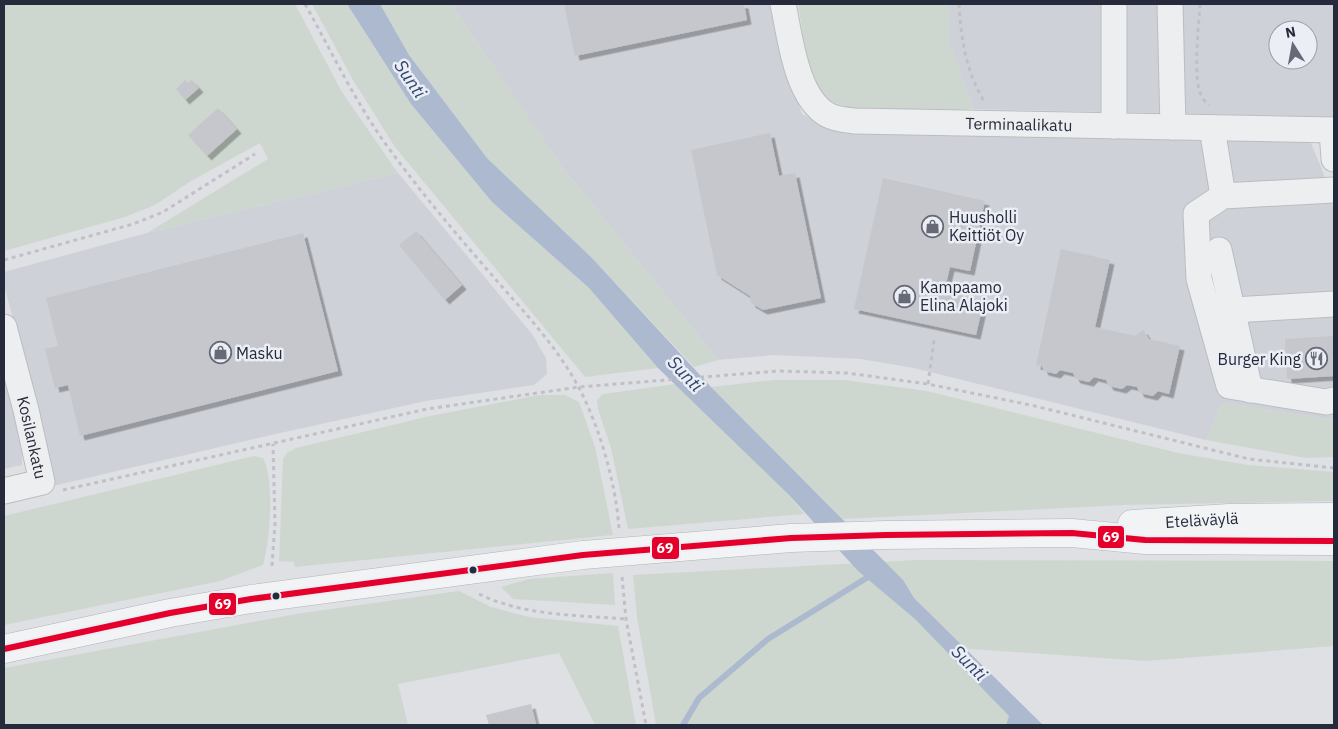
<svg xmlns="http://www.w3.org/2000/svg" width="1338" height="729" viewBox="0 0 1338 729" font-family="'IBM Plex Sans',sans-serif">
	<defs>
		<filter id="shadow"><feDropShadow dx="4.5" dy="4.5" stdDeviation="0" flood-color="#0004"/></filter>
	</defs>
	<rect width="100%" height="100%" fill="#dee0e4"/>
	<!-- built -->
	<g fill="#ced1d8" fill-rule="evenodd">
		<path d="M451,4H769L785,64L802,114L830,129L1311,143L1327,182L1334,212V420L1222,403L1206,440L914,368L861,359L774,355L718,360L559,163Z"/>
		<path d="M949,4H1334V117L974,109L949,43ZM1278,30H1308V60H1278Z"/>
		<path d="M398,173L532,334L546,358L547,374L534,385L426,401L271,435L53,486L46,441L4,285V272L147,233Z"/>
		<path d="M4,371L22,439V465L4,469Z"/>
	</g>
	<!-- green -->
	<g fill="#ced7cf">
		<path d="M4,4H295L342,92L398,173L147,233L268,159L260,143L191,181L155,205L125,217L4,251Z"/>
		<path d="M312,4H347L411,104L492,202L589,288L658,368L585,377L395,147L353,80Z"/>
		<path d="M380,4H451L559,163L718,360L694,367L592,258L487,158L409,55Z"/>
		<path d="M798,4H949V43L974,109C943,109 838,119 821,93C805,69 803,32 798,4Z"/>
		<path d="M774,380H844L927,391L1178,453L1248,465L1334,472V501L1124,505L843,519L711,387Z"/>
		<path d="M676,384L790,496L804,514L628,529L611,448L598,409L597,400L603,394Z"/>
		<path d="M540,395H565L579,402L595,447L613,535L295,567L294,562L279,561L283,459L287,453L296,448L430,416Z"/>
		<path d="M1222,403L1334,420V457L1306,458L1206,440Z"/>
		<path d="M254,456L263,458C275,480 270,541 263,565L220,581L4,625V516Z"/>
		<path d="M917,560L1334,561V646L1146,661L943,647L1009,716L1006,725H656L637,617L633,575Z"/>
		<path d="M613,573L615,605L513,599L501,587L529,579Z"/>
		<path d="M459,591L491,607L529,617L618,626L636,725H595L559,653L398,684L408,725H4V668L296,614Z"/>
	</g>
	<!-- water -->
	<path fill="#acb9cf" d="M347,4H380L409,55L487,158L592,258L711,387L903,580L914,598L1043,725H1006L1009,716L915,619L858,571L790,496L658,368L589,288L492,202L411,104Z"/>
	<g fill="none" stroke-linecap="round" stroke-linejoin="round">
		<!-- stream -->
		<path stroke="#acb9cf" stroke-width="6" d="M683,725L699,698L768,639L873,574"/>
	</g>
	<!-- building -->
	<g fill="#c5c7cc" filter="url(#shadow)">
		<path d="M564,4H744L747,20L575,56Z"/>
		<path d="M185,80L188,83L192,80L199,88L185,100L176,89Z"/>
		<path d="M218,108L237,129L207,156L188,135Z"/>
		<path d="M770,133L779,176L795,173L821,298L763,310L751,303L750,296L717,275L691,150Z"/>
		<path d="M883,178L985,201L970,271L950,267L944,292L984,300L976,335L854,309Z"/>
		<path d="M416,231L462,285L445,300L399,245Z"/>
		<path d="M303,233L338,371L80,436L68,385L55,388L50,369L45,349L58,346L46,298Z"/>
		<path d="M1061,249L1110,260L1095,327L1135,336L1143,330L1149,339L1180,346L1169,394L1158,391L1153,396L1140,393L1137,387L1127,385L1122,389L1109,386L1106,380L1094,377L1089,382L1076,379L1073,373L1060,370L1056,374L1044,371L1042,366L1036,365Z"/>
		<path d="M1334,336V376L1287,379L1285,339Z"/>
		<path d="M531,704L536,725H489L486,715Z"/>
	</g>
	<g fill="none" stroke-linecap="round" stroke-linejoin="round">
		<defs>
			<g id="minor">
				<path id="s1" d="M783,4C790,36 796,98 828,115C835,119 846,120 854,121L1334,130"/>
				<path d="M1170,4L1173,127"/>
				<path d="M1114,126V4"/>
				<path d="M1212,128L1223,196"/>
				<path d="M1332,130L1334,159"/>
				<path d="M1334,190L1223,196L1196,214L1199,279L1229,386L1326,402L1334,400"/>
				<path d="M1219,250L1250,390"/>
				<path d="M1233,310L1334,304"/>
				<path id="s2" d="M4,327L26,410L42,482L4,491"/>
			</g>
			<g id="highway">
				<path id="s3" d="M1132,524L1229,518L1334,517"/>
				<path d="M4,649L170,613L251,599L583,555L791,538L886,535L1072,533L1145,540L1334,541"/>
			</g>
		</defs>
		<!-- minor casing -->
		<use href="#minor" stroke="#bbbdc0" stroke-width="27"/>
		<!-- highway casing -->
		<use href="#highway" stroke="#b0b3b8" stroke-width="29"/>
		<!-- path -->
		<g stroke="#c0c1c6" stroke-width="3" stroke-dasharray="4 4" stroke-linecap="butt">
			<path d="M305,4C333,54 358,108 393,154C424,196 457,235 491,274C522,310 557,346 579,388C600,428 616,484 619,529"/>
			<path d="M959,4C961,39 966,71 984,101"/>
			<path d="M1200,4C1199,24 1192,80 1202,97C1203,100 1207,103 1210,105"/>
			<path d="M4,260L133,224L163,212L255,154"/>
			<path d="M928,384L934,340"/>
			<path d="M63,490L427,409L579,387L778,371L847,373L928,384L1035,406L1249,459L1334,468"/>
			<path d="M272,566L275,524L273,444"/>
			<path d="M622,577L626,619L646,725"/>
			<path d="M479,594C524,616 577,615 626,619"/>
		</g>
		<!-- minor -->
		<use href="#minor" stroke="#edeef0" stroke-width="25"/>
		<!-- highway -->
		<use href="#highway" stroke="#f2f3f4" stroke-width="28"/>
		<defs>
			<path id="bus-1" d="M4,649L170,613L251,599L583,555L791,538L886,535L1072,533L1145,540L1334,541"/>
		</defs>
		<!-- bus-1 casing -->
		<use href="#bus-1" stroke="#ebeef4" stroke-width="10"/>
		<!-- bus-1 -->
		<use href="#bus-1" stroke="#e4002b" stroke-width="6"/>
	</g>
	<!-- icons -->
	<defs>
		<symbol id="shop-ring" viewBox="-11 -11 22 22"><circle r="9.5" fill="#ebeef4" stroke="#666a77" stroke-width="1.5"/><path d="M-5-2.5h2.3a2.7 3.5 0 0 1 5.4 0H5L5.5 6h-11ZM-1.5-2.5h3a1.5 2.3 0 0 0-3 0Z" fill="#666a77"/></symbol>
		<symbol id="restaurant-ring" viewBox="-11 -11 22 22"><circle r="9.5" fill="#ebeef4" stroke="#666a77" stroke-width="1.5"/><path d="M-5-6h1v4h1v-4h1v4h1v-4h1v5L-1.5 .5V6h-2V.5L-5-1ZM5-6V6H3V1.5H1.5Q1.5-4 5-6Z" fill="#666a77"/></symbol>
	</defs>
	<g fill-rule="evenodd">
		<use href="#shop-ring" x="920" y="214" width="25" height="25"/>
		<use href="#shop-ring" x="892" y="284" width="25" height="25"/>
		<use href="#shop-ring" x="208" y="340" width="25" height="25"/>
		<use href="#restaurant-ring" x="1304" y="346" width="25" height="25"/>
	</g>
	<!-- markers -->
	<g fill="#262b3c" stroke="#ebeef4" stroke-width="2">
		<circle cx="473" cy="570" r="4.5"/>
		<circle cx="276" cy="596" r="4.5"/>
	</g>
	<g text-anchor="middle" stroke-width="5" stroke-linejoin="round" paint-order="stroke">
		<!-- street labels -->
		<g font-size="16" fill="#262b3c" stroke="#ebeef4">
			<text dy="6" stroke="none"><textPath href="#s1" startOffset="315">Terminaalikatu</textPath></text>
			<text dy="6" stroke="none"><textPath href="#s2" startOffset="114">Kosilankatu</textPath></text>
			<text dy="6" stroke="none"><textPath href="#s3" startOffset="70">Eteläväylä</textPath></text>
		</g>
		<!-- poi labels -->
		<g font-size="16" fill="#262b3c" stroke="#ebeef4" text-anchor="start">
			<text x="949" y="223">Huusholli<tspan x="949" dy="18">Keittiöt Oy</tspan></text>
			<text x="920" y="293">Kampaamo<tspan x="920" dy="18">Elina Alajoki</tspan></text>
			<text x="236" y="359">Masku</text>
			<text x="1301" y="365" text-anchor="end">Burger King</text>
		</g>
		<!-- water labels -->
		<g font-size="18" font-style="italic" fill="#31466f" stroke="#ebeef4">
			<text transform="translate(410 79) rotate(56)" y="6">Sunti</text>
			<text transform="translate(685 374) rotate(46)" y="6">Sunti</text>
			<text transform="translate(969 663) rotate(45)" y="6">Sunti</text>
		</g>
	</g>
	<g stroke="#ebeef4" stroke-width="2">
		<rect x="1097" y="525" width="28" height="24" rx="5" fill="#e4002b"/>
		<rect x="651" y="536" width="29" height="24" rx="5" fill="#e4002b"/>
		<rect x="208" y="592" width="29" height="24" rx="5" fill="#e4002b"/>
	</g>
	<g font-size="14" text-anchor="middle" font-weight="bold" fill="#fff">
		<text x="1111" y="542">69</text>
		<text x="665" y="553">69</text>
		<text x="223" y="609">69</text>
	</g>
	<!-- border -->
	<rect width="1338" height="729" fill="none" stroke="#262b3c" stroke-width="10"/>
	<!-- north arrow -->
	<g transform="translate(1293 45) rotate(349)"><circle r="24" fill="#ebeef4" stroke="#9ca0aa"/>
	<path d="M0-4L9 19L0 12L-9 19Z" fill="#666a77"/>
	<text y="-8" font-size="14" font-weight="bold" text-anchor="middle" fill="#262b3c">N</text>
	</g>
</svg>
